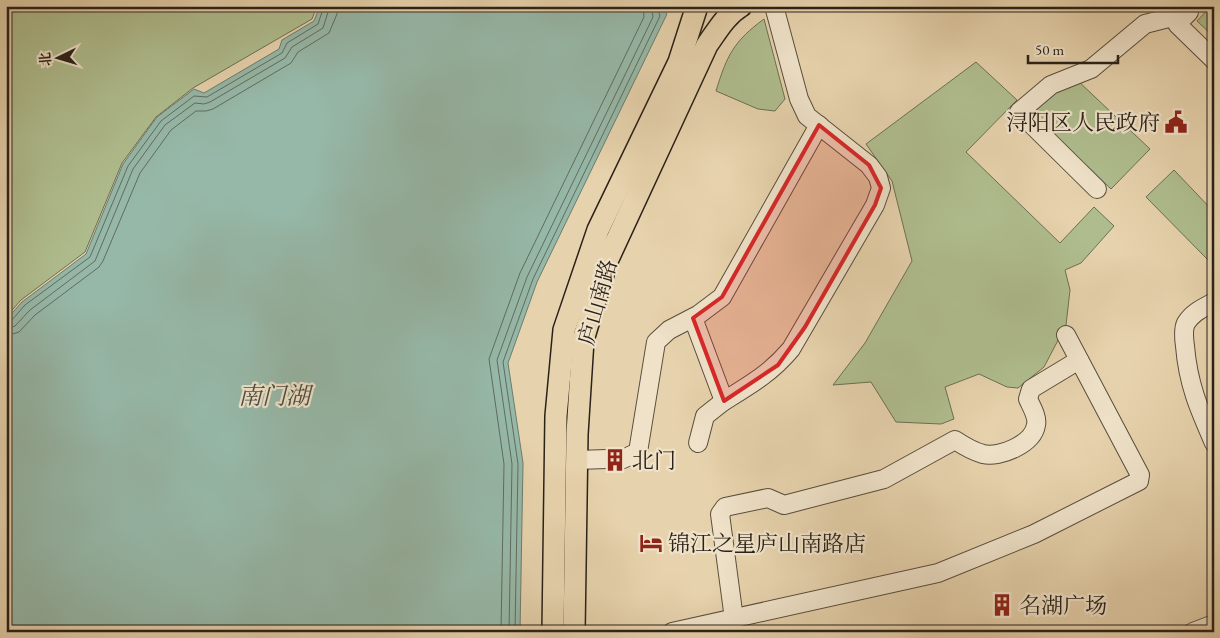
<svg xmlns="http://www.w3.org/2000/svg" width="1220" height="638" viewBox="0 0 1220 638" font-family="'EB Garamond','Noto Serif SC',serif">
	<rect width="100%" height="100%" fill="#e6d2ac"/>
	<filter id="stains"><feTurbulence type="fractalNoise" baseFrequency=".004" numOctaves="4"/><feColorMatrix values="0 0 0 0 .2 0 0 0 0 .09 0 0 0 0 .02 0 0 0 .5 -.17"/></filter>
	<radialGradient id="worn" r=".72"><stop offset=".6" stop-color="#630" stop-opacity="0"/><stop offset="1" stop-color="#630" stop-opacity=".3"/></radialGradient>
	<!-- green -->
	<g fill="#afbd8e" stroke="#6c6f53">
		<path d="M6,6H317L312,19L193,88L156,117L122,163L85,252L21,300L6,317Z"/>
		<path d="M1211,6H1214V37L1197,21Z"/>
		<path d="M764,19L785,99L775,111L758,109L716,91C727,55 734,41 764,19Z"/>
		<path d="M976,62L1017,100L966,152L1060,243L1094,207L1114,226L1081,263L1065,270L1070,290L1066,325L1044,367L1018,388L1007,387L979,374L945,387L954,419L941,424L896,422L871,382L833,385L865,343L912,261L892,181L866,144Z"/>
		<path d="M1077,80L1150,149L1111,189L1029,110L1057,88Z"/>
		<path d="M1174,170L1214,212V256L1209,261L1146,197Z"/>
	</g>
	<!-- water -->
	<path fill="#96b8a8" stroke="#6b7c6e" d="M320,6H660L667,14L537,282L508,363L523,463L520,632H6V320L22,302L86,254L123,164L157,117L194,89L204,93L279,49L282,40L314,21Z"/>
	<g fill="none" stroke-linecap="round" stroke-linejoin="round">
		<!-- shore -->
		<g stroke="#606c60" stroke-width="1">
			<path d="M6,322L11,321L25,305L90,257L128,166L161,121L194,96L207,97L282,53L287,43L318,24L324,6"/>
			<path d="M6,329L15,326L30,310L95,261L133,169L165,125L195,103L204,104L210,102L285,58L292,47L323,28L330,6"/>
			<path d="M6,336L19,332L35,315L99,267L103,261L140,173L171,130L196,111H206L213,109L291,63L298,52L329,33L337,14L338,6"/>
			<path d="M501,632L504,464L489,359L520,273L644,17L643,6"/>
			<path d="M509,632L512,464L497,360L527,277L653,17L651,6"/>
			<path d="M515,632L518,464L503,362L533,279L660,16L657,6"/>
		</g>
		<defs>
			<g id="minor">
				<path d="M1189,12L1177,24L1214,60"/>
				<path d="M1097,189L1019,112L1051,85L1091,69L1145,24L1188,13"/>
				<path d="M1214,302C1203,308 1193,312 1186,323C1183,329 1184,339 1185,346C1188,384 1199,409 1214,443"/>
				<path d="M693,318L724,401C750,385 771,373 791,349L875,205L881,188L878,177L869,165L807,116L799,99L774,6"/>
				<path d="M698,443L705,416L724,401"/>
				<path d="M623,459L638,452L656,342L669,330L698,315L722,297L819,125"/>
				<path d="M577,460L607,459"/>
				<path d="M734,619L720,514L725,507L768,498L784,505L884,479L955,440C964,446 972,451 983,454C1000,458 1033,444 1036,425C1038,417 1031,406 1028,399L1031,389L1079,360"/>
				<path d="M672,632L938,573L1034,534L1139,481L1140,475L1066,335"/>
				<path d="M1193,632L1214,624"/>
			</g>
			<g id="major">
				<path d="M553,632L556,416L564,330L598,230L679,62L697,6"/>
				<path d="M574,632L577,434L583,340L607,261L707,45C717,31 726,15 741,6"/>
			</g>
		</defs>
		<!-- minor casing -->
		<use href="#minor" stroke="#594d3d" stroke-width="20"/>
		<!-- major casing -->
		<use href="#major" stroke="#2a2118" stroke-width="24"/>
		<!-- minor -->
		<use href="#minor" stroke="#efe2c9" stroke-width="18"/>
		<!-- major -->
		<use href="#major" stroke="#e6d2ac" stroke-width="21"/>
	</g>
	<!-- marked area -->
	<path fill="#d62828" fill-opacity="0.2" stroke="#d62828" stroke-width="4" stroke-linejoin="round" d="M819,125L869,165L881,188L875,205L805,327L778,365L724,401L693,318L722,297Z"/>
	<!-- icons -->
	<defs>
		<symbol id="civic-bare" viewBox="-9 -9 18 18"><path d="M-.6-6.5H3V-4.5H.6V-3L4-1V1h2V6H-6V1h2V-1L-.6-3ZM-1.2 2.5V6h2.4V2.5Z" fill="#8f2418" stroke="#efe2c9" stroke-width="2.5" paint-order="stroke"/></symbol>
		<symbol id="building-bare" viewBox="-9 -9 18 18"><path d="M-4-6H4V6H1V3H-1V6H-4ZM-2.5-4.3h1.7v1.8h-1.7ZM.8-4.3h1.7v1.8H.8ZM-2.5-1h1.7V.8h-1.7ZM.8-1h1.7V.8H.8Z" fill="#8f2418" stroke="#efe2c9" stroke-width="2.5" paint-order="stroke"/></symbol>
		<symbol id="hotel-bare" viewBox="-9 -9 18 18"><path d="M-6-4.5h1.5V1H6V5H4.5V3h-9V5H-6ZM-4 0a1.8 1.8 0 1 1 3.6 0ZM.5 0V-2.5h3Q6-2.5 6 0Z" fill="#8f2418" stroke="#efe2c9" stroke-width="2.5" paint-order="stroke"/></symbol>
	</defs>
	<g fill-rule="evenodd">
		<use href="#civic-bare" x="1160" y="106" width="32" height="32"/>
		<use href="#building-bare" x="599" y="444" width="32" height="32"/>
		<use href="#hotel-bare" x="635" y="527" width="32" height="32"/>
		<use href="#building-bare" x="986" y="589" width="32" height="32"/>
	</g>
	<g text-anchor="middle" stroke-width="4.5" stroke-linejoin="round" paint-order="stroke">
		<!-- poi labels -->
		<g font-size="22" fill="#2a2118" stroke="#efe2c9" text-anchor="start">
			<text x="1160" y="130" text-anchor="end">浔阳区人民政府</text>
			<text x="632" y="468">北门</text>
			<text x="668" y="551">锦江之星庐山南路店</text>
			<text x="1019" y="613">名湖广场</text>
		</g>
		<!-- street labels -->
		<g font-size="22" fill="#2a2118" stroke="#efe2c9">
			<text transform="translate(597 302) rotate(-74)" y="8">庐山南路</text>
		</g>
		<!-- water labels -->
		<g font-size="24" font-style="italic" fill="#4a4e43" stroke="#efe2c9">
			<text x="274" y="404">南门湖</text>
		</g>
	</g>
	<!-- margin -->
	<rect width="1220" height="638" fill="none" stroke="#e6d2ac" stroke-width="25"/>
	<rect x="8" y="8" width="1205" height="623" fill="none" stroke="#2a2118" stroke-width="2.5"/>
	<rect x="12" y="12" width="1195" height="613" fill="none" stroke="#2a2118"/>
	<!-- north arrow -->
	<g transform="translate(58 58) rotate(265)" stroke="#efe2c9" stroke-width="4" paint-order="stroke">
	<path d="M0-4L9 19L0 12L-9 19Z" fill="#2a2118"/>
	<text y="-8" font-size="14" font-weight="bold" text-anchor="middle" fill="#2a2118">北</text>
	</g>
	<!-- scale -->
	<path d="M1028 55v8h90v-8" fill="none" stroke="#2a2118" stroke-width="2.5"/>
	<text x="1035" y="55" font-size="15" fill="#2a2118" stroke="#efe2c9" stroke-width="4" paint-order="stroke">50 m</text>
	<rect width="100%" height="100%" filter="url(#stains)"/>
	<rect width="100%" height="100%" fill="url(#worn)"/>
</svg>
